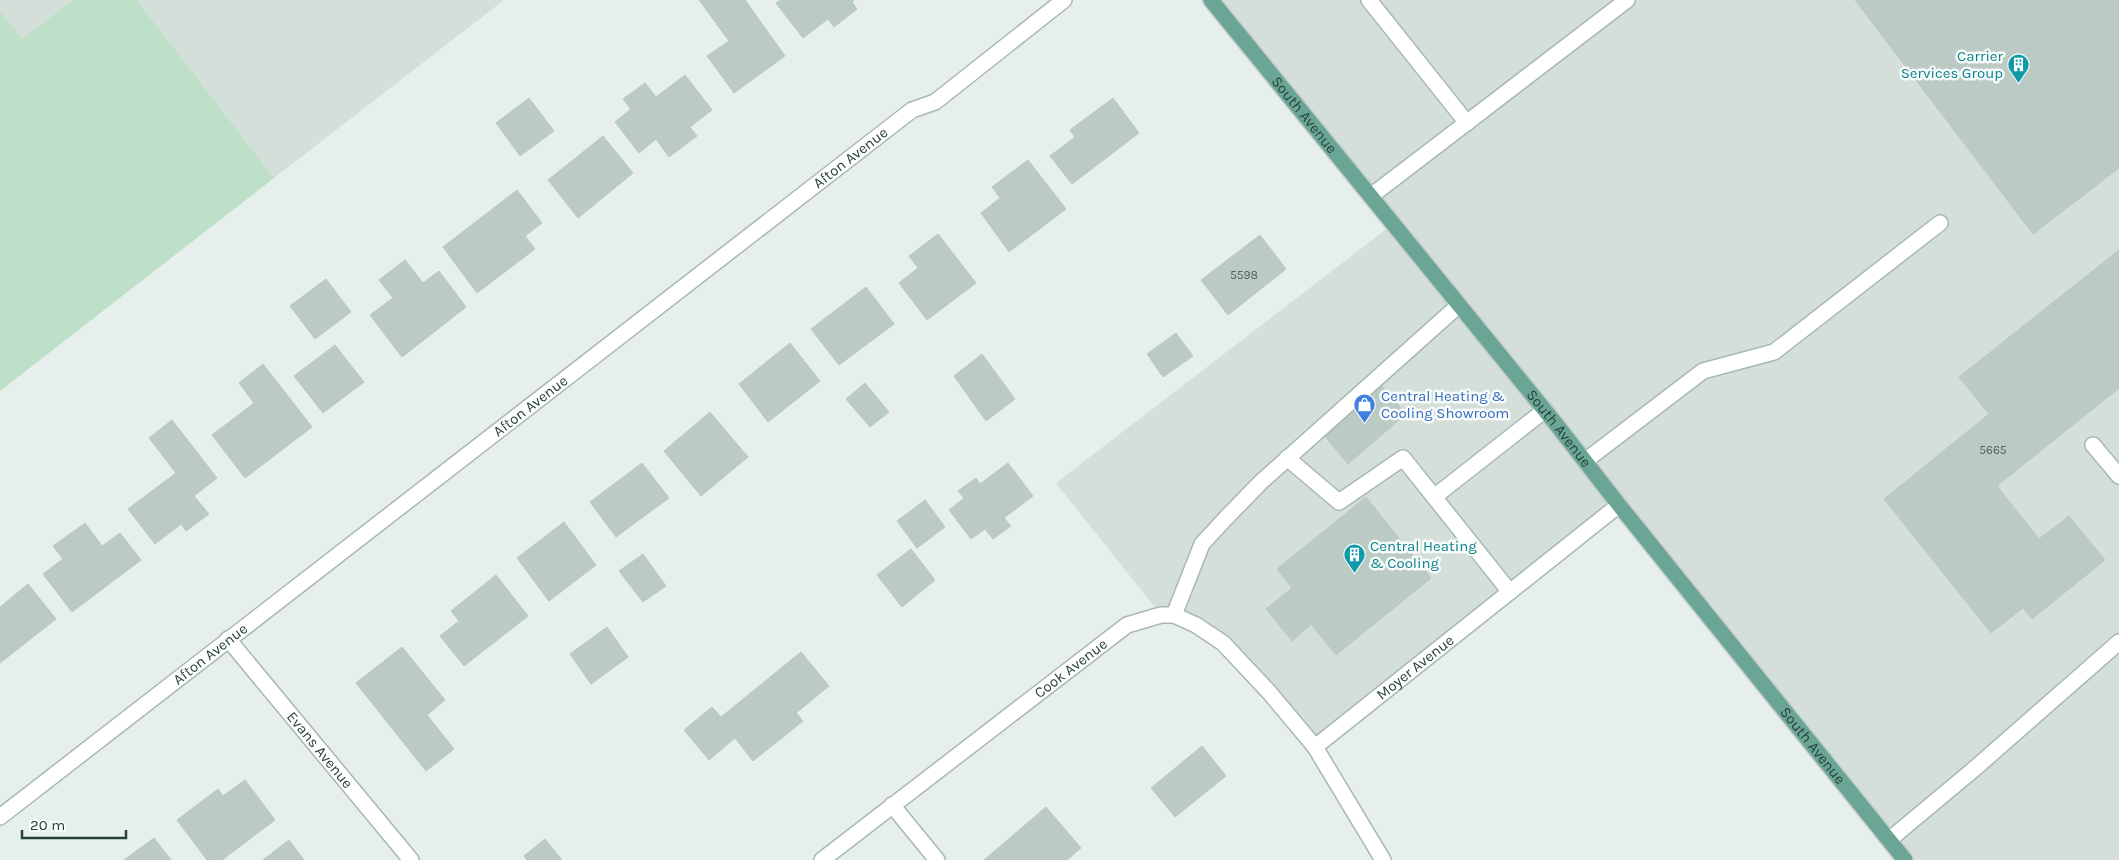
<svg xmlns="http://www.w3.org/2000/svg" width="2119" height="860" viewBox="0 0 2119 860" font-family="Karla,sans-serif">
	<rect width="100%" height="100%" fill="#e6efeb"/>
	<!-- built -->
	<g fill="#d4dfda">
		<path d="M0,0H73L22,40L0,11Z"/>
		<path d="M137,0H504L274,178Z"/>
		<path d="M1211,0H2119V860H1905L1619,505L1315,747L1223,643L1161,615L1056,483L1393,224Z"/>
	</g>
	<!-- green -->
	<path fill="#bfe0c8" d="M73,0H137L274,178L0,391V11L22,39Z"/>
	<!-- building -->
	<g fill="#bbcac4" stroke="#b8c9c2">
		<path d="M699,0H745L785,56L734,93L707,56L729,41Z"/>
		<path d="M781,0H854L852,2L857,9L834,27L828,19L803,38L776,3Z"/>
		<path d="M1855,0H2119V168L2033,234Z"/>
		<path d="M685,75L712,110L690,127L697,136L669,157L656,139L639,153L615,122L631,109L623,99L645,83L656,97Z"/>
		<path d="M529,98L554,131L520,156L496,123Z"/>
		<path d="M1113,98L1139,133L1072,184L1050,156L1075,137L1070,130Z"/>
		<path d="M603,136L633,173L578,218L548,180Z"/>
		<path d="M1028,160L1066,209L1009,252L981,213L1000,198L992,187Z"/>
		<path d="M517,190L542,223L525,236L535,249L477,293L443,247Z"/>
		<path d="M938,234L976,283L927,320L899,283L918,268L909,256Z"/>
		<path d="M1260,235L1286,269L1228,315L1201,280Z"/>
		<path d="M2119,250V388L1997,486L2039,539L2069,516L2105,560L2032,619L2023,608L1991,633L1884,499L1989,414L1959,377Z"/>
		<path d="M405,260L423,283L439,271L466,307L402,357L370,315L393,298L379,280Z"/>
		<path d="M326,279L351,312L315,339L290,306Z"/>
		<path d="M866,287L894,324L839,365L811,329Z"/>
		<path d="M1176,333L1193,356L1163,377L1147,354Z"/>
		<path d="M790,343L820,381L768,422L739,384Z"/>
		<path d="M335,345L364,382L323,413L294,376Z"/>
		<path d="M982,354L1015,399L986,421L954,376Z"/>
		<path d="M263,364L312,427L245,478L212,435L254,403L239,383Z"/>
		<path d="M865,383L889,412L870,427L846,399Z"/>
		<path d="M1382,386L1406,414L1348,464L1324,435Z"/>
		<path d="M710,412L748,457L701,496L664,451Z"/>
		<path d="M172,420L217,478L194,496L209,514L186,531L181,524L155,544L128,509L176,473L149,438Z"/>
		<path d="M642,463L669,498L616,537L590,502Z"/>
		<path d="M1008,463L1033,496L1004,518L1011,526L993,539L985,529L971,539L949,510L964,498L958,491L976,478L980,484Z"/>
		<path d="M1366,497L1431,578L1336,655L1311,624L1292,641L1266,609L1292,588L1277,569Z"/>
		<path d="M925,500L945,527L917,548L897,521Z"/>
		<path d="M564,522L596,565L549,601L517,558Z"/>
		<path d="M85,523L102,546L120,533L141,560L72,612L43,574L63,559L53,546Z"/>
		<path d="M911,549L935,580L902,607L877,575Z"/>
		<path d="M643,554L666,586L643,602L619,571Z"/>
		<path d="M496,575L528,616L464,666L440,636L459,621L451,611Z"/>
		<path d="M28,584L56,619L0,663V607Z"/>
		<path d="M607,627L628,657L591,684L570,654Z"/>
		<path d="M402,647L445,700L427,715L454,749L426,771L356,683Z"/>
		<path d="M801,652L829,686L796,713L803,721L753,761L735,738L709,760L684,730L712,707L721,717Z"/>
		<path d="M1202,746L1226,776L1175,817L1151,788Z"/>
		<path d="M245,780L275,820L222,860H207L177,820L218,789L223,796Z"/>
		<path d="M1046,807L1081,848L1067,860H984Z"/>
		<path d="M154,838L171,860H124Z"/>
		<path d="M545,839L562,860H527L524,856Z"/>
		<path d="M289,840L304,860H263Z"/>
	</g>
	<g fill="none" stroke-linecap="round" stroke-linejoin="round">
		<defs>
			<g id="minor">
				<path d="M1369,0L1467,123"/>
				<path d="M1371,196L1627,0"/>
				<path d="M2093,445L2119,476"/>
				<path d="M1287,458L1339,502L1403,458L1510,592"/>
				<path d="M1585,461L1703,371L1774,352L1940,223"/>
				<path d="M1434,497L1545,410"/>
				<path d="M1174,615L1202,544L1226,518L1261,482L1459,305"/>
				<path id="s1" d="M228,639L411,860"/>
				<path id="s2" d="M1315,747L1619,505"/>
				<path d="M892,805L937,860"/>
				<path id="s3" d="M0,817L912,110L935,102L1064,0"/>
				<path d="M1889,840L1973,770L2119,642"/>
				<path id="s4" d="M822,860L1127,625L1161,615H1174L1196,625L1223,643L1269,692L1315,747L1383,860"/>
			</g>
			<g id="major">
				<path id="s5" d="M1211,0L1556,424L1619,505L1905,860"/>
			</g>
		</defs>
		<!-- minor casing -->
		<use href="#minor" stroke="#a8b8b2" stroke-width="18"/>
		<!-- major casing -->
		<use href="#major" stroke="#c2cac8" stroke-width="18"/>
		<!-- minor -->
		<use href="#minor" stroke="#fff" stroke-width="15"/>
		<!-- major -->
		<use href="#major" stroke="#6aa596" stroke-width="15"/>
	</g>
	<!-- icons -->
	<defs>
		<symbol id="building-pin" viewBox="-11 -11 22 30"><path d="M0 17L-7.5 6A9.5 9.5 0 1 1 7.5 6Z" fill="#0f9aa8" stroke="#f7fbf9"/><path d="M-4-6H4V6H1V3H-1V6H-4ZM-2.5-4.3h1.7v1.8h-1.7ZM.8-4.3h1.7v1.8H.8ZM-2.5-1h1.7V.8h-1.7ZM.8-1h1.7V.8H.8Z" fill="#fff"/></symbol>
		<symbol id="shop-pin" viewBox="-11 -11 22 30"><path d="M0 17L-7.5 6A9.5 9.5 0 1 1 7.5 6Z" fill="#3f7fe0" stroke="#f7fbf9"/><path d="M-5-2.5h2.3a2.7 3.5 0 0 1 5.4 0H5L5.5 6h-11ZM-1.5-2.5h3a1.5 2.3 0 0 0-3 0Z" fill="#fff"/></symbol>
	</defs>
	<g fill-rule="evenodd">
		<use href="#building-pin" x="2006" y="52" width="25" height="34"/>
		<use href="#shop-pin" x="1352" y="392" width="25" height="34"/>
		<use href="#building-pin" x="1342" y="542" width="25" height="34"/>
	</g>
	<g text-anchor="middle" stroke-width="5" stroke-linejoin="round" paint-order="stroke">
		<!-- number labels -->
		<g font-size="12" fill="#4a645c">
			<text x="1244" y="279">5598</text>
			<text x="1993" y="454">5665</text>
		</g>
		<!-- culture labels -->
		<g font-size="15" fill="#0d838f" stroke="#f7fbf9" text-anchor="end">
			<text x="2003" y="61">Carrier<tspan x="2003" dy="17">Services Group</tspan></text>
			<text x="1370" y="551" text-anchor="start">Central Heating<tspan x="1370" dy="17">&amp; Cooling</tspan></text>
		</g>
		<!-- street labels -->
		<g font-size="15" fill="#24423a" stroke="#f7fbf9">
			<text dy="5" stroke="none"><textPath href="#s5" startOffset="148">South Avenue</textPath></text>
			<text dy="5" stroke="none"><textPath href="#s3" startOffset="1076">Afton Avenue</textPath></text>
			<text dy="5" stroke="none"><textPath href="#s3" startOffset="671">Afton Avenue</textPath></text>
			<text dy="5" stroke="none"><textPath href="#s5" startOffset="552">South Avenue</textPath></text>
			<text dy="5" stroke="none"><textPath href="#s3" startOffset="266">Afton Avenue</textPath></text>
			<text dy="5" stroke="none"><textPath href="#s2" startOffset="128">Moyer Avenue</textPath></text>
			<text dy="5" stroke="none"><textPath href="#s4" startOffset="314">Cook Avenue</textPath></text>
			<text dy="5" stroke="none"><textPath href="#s5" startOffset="958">South Avenue</textPath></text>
			<text dy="5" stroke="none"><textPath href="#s1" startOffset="144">Evans Avenue</textPath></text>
		</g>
		<!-- shop labels -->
		<g font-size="15" fill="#366cbe" stroke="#f7fbf9" text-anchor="start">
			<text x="1381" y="401">Central Heating &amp;<tspan x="1381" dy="17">Cooling Showroom</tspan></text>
		</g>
	</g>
	<!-- scale -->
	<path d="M22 830v8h104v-8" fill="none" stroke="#24423a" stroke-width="2.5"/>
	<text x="30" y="830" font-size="15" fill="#24423a" stroke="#f7fbf9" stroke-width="4" paint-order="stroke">20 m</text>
</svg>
